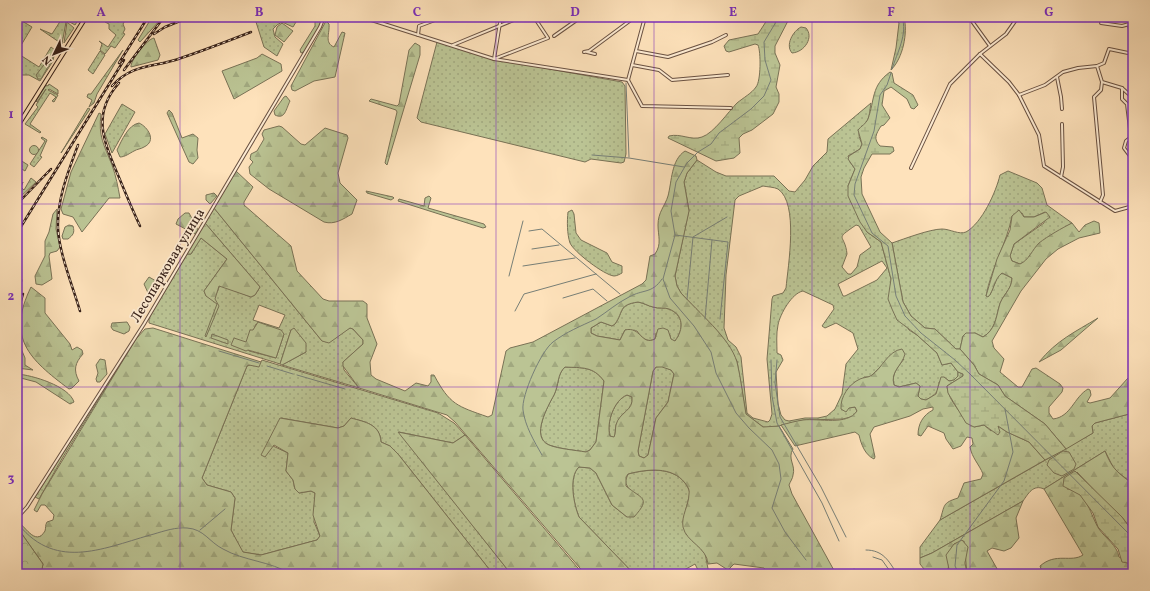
<svg xmlns="http://www.w3.org/2000/svg" width="1150" height="591" viewBox="0 0 1150 591" font-family="Vollkorn,serif">
	<defs>
		<pattern id="grass-dots" width="8" height="8" patternUnits="userSpaceOnUse"><rect width="8" height="8" fill="#bbc494"/><path d="M2 2h.1M6 6h.1" fill="none" stroke="#a1a87f" stroke-width="1.8" stroke-linecap="round"/></pattern>
		<pattern id="forest-firs" width="22" height="20" patternUnits="userSpaceOnUse"><rect width="22" height="20" fill="#bbc494"/><path d="M5 1l3.5 6h-7zM16 11l3.5 6h-7z" fill="#a1a87f"/></pattern>
		<pattern id="wetland-marsh" width="20" height="14" patternUnits="userSpaceOnUse"><rect width="20" height="14" fill="#bbc494"/><path d="M1 5h8M5 5V1M11 12h8M15 12V8" fill="none" stroke="#a1a87f"/></pattern>
		<pattern id="park-crowns" width="20" height="18" patternUnits="userSpaceOnUse"><rect width="20" height="18" fill="#bbc494"/><path d="M2 6a3 3 0 1 1 6 0M12 15a3 3 0 1 1 6 0" fill="none" stroke="#a1a87f"/></pattern>
	</defs>
	<rect width="100%" height="100%" fill="#fee2bb"/>
	<filter id="stains"><feTurbulence type="fractalNoise" baseFrequency=".005" numOctaves="4"/><feColorMatrix values="0 0 0 0 .2 0 0 0 0 .09 0 0 0 0 .02 0 0 0 .5 -.17"/></filter>
	<radialGradient id="worn" r=".72"><stop offset=".6" stop-color="#630" stop-opacity="0"/><stop offset="1" stop-color="#630" stop-opacity=".3"/></radialGradient>
	<!-- grass -->
	<g fill="url(#grass-dots)" stroke="#797256" fill-rule="evenodd">
		<path d="M55,17L66,22L62,44L40,29L52,34L61,20L57,17L55,20Z"/>
		<path d="M69,17H80L75,25L68,21Z"/>
		<path d="M108,17H127L123,24L125,29L123,33L125,34L115,48L111,46L105,54L100,50L102,44L99,41L108,47L116,35L109,29V24L105,22Z"/>
		<path d="M261,17H299L293,27L282,22L277,25L273,29L275,37L283,44L277,56L264,47L256,22V20Z"/>
		<path d="M17,18L32,27L17,52Z"/>
		<path d="M67,22L74,28L64,43Z"/>
		<path d="M801,27L806,28C814,37 805,52 792,53C785,45 793,31 801,27Z"/>
		<path d="M437,42L494,59L622,82L625,86L626,154L624,162L621,163L591,159L585,162L421,122L417,118Z"/>
		<path d="M51,47L55,50L53,61L40,81L29,75H21V69H17V53L39,67Z"/>
		<path d="M100,51L105,55L93,74L88,70Z"/>
		<path d="M49,84L58,90V94L49,89L48,90L58,95L54,102L52,101L56,97L50,93L30,124L41,132L40,133L25,124L38,107L36,105L46,89L37,102L36,101L46,85L48,86Z"/>
		<path d="M871,103C870,108 870,114 868,119C864,131 854,127 862,144L860,149L848,156L850,162L855,169L848,186L867,232L881,242L891,279L890,294L909,330L917,335L937,353L942,365L951,363L958,372V376L954,380L949,381L944,377L939,382C939,392 935,395 926,400L921,399L918,396L920,386L916,383L899,387L894,385C891,374 898,367 904,359L881,366L870,377H864L849,408L855,407L857,411L854,416L843,419L804,420L770,428L763,427L746,414L737,361L720,334L681,293L677,286L675,276L689,210L684,182L687,173L697,160L716,172L726,176H774L789,191L795,192L805,180L813,166L827,152L828,139ZM763,186C768,187 774,187 778,189C799,203 788,266 786,288L783,293L773,296L772,299L767,359L772,414L770,420L768,422L753,418L747,413L741,357L736,347L728,340L724,328L726,275L735,200L739,196ZM856,225L859,226L871,247L860,255L857,267L851,274H848L842,267L847,254C845,233 833,241 856,225ZM882,261L887,268L877,280L845,296H843L838,284ZM803,291L833,305L834,309L822,326L825,328L836,323L853,333L858,349L846,364L842,394L835,409L827,416L818,418H805L789,421L785,420L781,415L778,404L776,372L783,360L781,355L777,353C777,344 776,334 778,325C780,314 792,293 803,291Z"/>
		<path d="M122,104L135,112L112,153L105,134Z"/>
		<path d="M42,137L47,140L40,156L42,157L34,167L30,164L45,141L41,138Z"/>
		<path d="M17,158L28,165L25,171L17,166Z"/>
		<path d="M1008,171L1037,183L1042,188L1047,205L1072,223L1040,243L1025,262L1020,264L1012,261L1010,256L1014,244L1044,223L1045,212L1034,217H1024L1022,213L1012,216C1007,243 991,268 986,296L990,295L998,276L1002,273L1012,278C1012,290 1001,296 999,307C996,318 995,330 983,337L975,333L963,336L960,349H956L935,329L925,328L911,316L903,302L892,243C904,239 930,229 942,229C950,229 959,235 966,232C982,223 996,192 1000,175Z"/>
		<path d="M31,178L36,182L17,200V193L23,182L21,187L24,190Z"/>
		<path d="M214,208L322,341L350,328L353,329L363,340V344L343,362L344,370L359,388L282,365L306,352L291,330L280,364L149,323V318L187,254H191L201,238L227,259L204,291L206,296L214,299L220,285L251,297L255,295L260,287L205,223ZM259,305L285,315L279,328L253,320ZM256,324L284,334L276,358L249,351L247,348Z"/>
		<path d="M572,210L574,214L576,233L581,240L607,253L612,262L622,266V273C620,274 617,276 614,276C604,275 574,252 570,243C567,234 567,221 568,212Z"/>
		<path d="M638,302C644,303 648,306 653,307C659,309 664,307 669,309C684,315 684,329 675,341L671,340L670,335L656,333L655,339C647,343 642,338 637,331L625,330L620,340L597,336L591,333V328L601,322L612,326L615,324C624,311 618,305 638,302Z"/>
		<path d="M136,339L63,457L39,499L35,497Z"/>
		<path d="M262,360L438,413L454,423L465,435L453,443L399,432L511,574H493L398,454L390,446L381,442C380,424 365,422 351,418L344,426L338,428L281,418L273,446L288,453L286,471L293,480L295,489L299,493L311,491L315,493L314,522L320,536L317,540L261,555L242,552L231,530L235,498L231,492L207,485L202,478L247,366L261,362Z"/>
		<path d="M662,366L671,370L674,374L668,402L656,418L648,455L644,458L639,456L638,451L653,371L656,367Z"/>
		<path d="M565,367C582,368 593,366 604,381L596,442L590,450L586,452C574,450 560,449 549,445C530,437 548,406 554,395C559,385 557,374 565,367Z"/>
		<path d="M627,395L632,397C634,411 620,413 616,425C615,428 616,433 614,438L610,436C606,423 614,400 627,395Z"/>
		<path d="M1133,413V484L1114,469L1105,451L1044,489C1033,484 1028,494 1023,501L932,553L920,558V547L940,520L1093,433L1092,426L1095,423Z"/>
		<path d="M579,467L590,468L596,473L612,505L627,517L629,489L625,482L628,474C651,468 682,466 690,493L683,521L686,534L705,553L709,574H700L695,564L677,574H634L579,517C574,505 568,477 579,467Z"/>
	</g>
	<!-- forest -->
	<g fill="url(#forest-firs)" stroke="#797256" fill-rule="evenodd">
		<path d="M152,17H159L161,19L140,42L138,40Z"/>
		<path d="M317,17H323L319,27L304,52L301,53L300,50L315,26V22Z"/>
		<path d="M326,21L329,24C330,33 324,43 334,47L342,32L345,33L335,77L314,81L295,91L292,90L291,86Z"/>
		<path d="M282,23L293,31L284,42L275,35L277,27Z"/>
		<path d="M154,38L160,55L158,60L131,67C130,61 147,39 154,38Z"/>
		<path d="M415,43L420,46V55L387,165L385,163L397,112L396,110L369,101L371,99L397,106L399,104L409,50Z"/>
		<path d="M123,50L97,94L94,103L89,107L92,100L87,97L88,94H91Z"/>
		<path d="M262,54L281,64L282,71L234,99L222,71L257,58Z"/>
		<path d="M51,56L53,58L41,79H38L36,75Z"/>
		<path d="M286,96L290,101C286,109 285,120 275,115L274,111L284,97Z"/>
		<path d="M88,108L90,109L61,153Z"/>
		<path d="M169,110L172,113L182,138L193,134L198,138L197,150L198,158L193,164L189,162L167,113Z"/>
		<path d="M99,113L101,114C98,136 104,145 112,165C116,176 118,187 120,198H109L82,232L73,217L63,214L61,209L71,172Z"/>
		<path d="M139,123C148,127 157,141 144,147C141,149 137,149 134,151C130,153 125,157 120,157L117,150C122,140 128,125 139,123Z"/>
		<path d="M279,126L282,127L301,144L305,145L325,128L347,135L348,138L338,173L340,183L357,200L352,214C343,219 335,225 324,222L269,189L250,174L249,167L253,162L250,159L251,154L257,151L264,139L262,134L264,130Z"/>
		<path d="M685,151L696,156L697,160L687,173L684,182L689,211L675,276L677,286L681,293C698,312 730,338 737,362C741,379 743,397 746,414L763,427L779,426L793,449C787,459 796,465 793,475C793,478 790,482 789,485L792,494L836,574H805L802,572L760,574L766,571L764,568L734,564L728,570L717,563L708,564C707,547 686,542 683,527C681,516 689,505 689,494C690,489 687,486 685,483C672,466 647,469 628,474L626,477V486C641,499 652,497 634,517H627L612,505L596,473L590,468L579,467C568,477 574,505 579,517L634,574H585L455,422L447,415L359,388L343,366V362L363,344V340L353,329L350,328L329,343L322,341L214,208L236,171L253,187L244,202V205L291,246L297,271L323,299L329,301H363L367,304V318L377,344L370,362L371,375L376,379L405,391L416,383L428,386L431,382V375H434C450,405 457,406 488,417L492,415L506,351L510,348L533,342L642,284L646,280L650,256L655,254C662,244 658,236 658,225C658,212 665,206 668,196C672,181 671,160 685,151ZM638,302C644,303 648,306 653,307C659,309 664,307 669,309C684,315 684,329 675,341L671,339L668,330L663,328L658,329L655,339C641,346 641,326 625,330L620,340L597,336L591,333V328L601,322L612,326L615,324C624,311 618,305 638,302ZM565,367C582,368 593,366 604,381L596,442L590,450L586,452C574,450 559,449 549,445C530,437 548,406 554,395C559,385 557,374 565,367ZM662,367L671,370L674,374L668,402L656,418L648,455L644,458L639,456L638,451L653,371L656,367ZM627,395L632,397C634,411 619,412 616,425C615,429 616,433 614,437L610,436C606,423 614,400 627,395Z"/>
		<path d="M366,191L393,197L394,198L391,200L367,193Z"/>
		<path d="M214,193L217,196L210,204L206,200V195Z"/>
		<path d="M429,196L431,198L428,208L484,224L486,227L483,228L398,201L399,199L424,206L425,198Z"/>
		<path d="M57,209L56,229L60,247L57,251L50,253L49,256L52,279L42,285L36,284L35,276L45,256V241L49,232L53,214Z"/>
		<path d="M1019,210L1024,217H1034L1046,212L1050,217L1014,244L1010,256L1012,261L1020,264C1029,260 1032,250 1039,243C1048,236 1062,228 1072,223L1079,232L1085,225L1094,221L1099,223L1100,233L1079,238L1058,249L1046,259L1021,291L992,341L994,348L1004,359L1000,372L1018,387H1022L1032,369L1036,368L1060,384L1063,388L1062,392L1049,407V413L1053,419C1071,417 1074,397 1088,389L1090,390L1091,395L1087,402L1090,403L1110,398L1128,378H1133L1131,401L1133,404V413L1095,423L1092,426L1093,433L1066,449L1045,424L1005,396L998,385L979,374L974,365L960,349L963,336L966,333H975L983,337C995,330 996,318 999,307C1001,296 1012,290 1012,278L1002,273C994,279 994,291 988,297L986,296L997,259L1010,230L1012,216Z"/>
		<path d="M185,213H189L198,230L195,234L176,224L178,219Z"/>
		<path d="M205,223L260,287L255,295L251,297L219,286L215,299L219,306L206,337L205,336L217,304L206,296L204,291L227,259L201,238L191,254H187Z"/>
		<path d="M69,225L73,226C75,233 73,235 68,239H63L62,236L65,227Z"/>
		<path d="M18,275L21,276L22,281L19,288L20,291L17,305Z"/>
		<path d="M149,277L156,281L158,286L152,295H149L144,284Z"/>
		<path d="M31,287L45,298V313L70,344L72,350L77,347L82,350L83,354C75,363 73,370 79,381L72,388L69,389C29,359 6,338 31,287Z"/>
		<path d="M1098,318L1061,350L1039,362C1057,340 1075,332 1098,318Z"/>
		<path d="M127,322L130,327L129,331L124,334L113,330L111,327L112,323Z"/>
		<path d="M258,322L281,330L284,334L276,358L248,350L246,351L231,345L234,338L246,342L250,330H253Z"/>
		<path d="M153,328L261,362L259,367L249,365L247,366L202,478L207,485L231,492L235,498L231,530L243,552L261,555L317,540L320,536L313,515L315,493L311,491L299,493L295,489L293,480L286,471L288,453L274,445L265,457L261,455L280,418L338,428L344,426L351,418C365,422 380,424 381,442L390,446L398,454L493,574H46L42,569L43,564L17,527V522C24,523 35,548 45,531C46,528 45,525 47,522L53,520L54,515L45,505H41L37,512L34,510L42,494L136,339L145,329Z"/>
		<path d="M294,328L306,343V352L282,365L280,364L291,330Z"/>
		<path d="M212,334L228,340V344L211,338Z"/>
		<path d="M17,339L25,358V365L33,370L17,368Z"/>
		<path d="M902,349L905,354C902,366 890,371 894,385L899,387L916,383L920,386L918,396L921,399L926,400L936,394L941,377H944L949,381L954,380L958,376V372L963,374V376L947,386C948,401 964,417 974,427L984,425L991,431L998,426L1007,432L1029,442L1045,460L940,520C945,505 942,503 958,498L964,483L981,479L983,474C979,464 972,458 970,447L973,444L972,438L967,437L961,446L953,449L946,439L944,433L928,426L921,436L918,435C918,424 923,415 933,410V407L923,409L910,416L874,427L870,434L875,457L874,459C865,455 861,444 859,435L855,432L795,446L781,425C789,423 796,421 803,420C819,418 847,426 857,411L855,407L849,408L846,412L841,409C840,397 849,384 860,379C864,377 868,378 872,375C882,368 888,351 902,349Z"/>
		<path d="M17,374C32,375 69,386 74,402L70,404L36,382L17,377Z"/>
		<path d="M398,432L453,443L465,435L583,574H511Z"/>
		<path d="M1105,451C1112,469 1118,473 1133,484V532L1122,517L1115,512L1077,472L1067,489C1087,490 1091,517 1099,529C1106,539 1117,545 1119,557L1133,564V574H1043L1040,566C1056,552 1071,563 1083,555L1044,489Z"/>
		<path d="M1023,501L1016,518L1019,538L1011,548L1004,551L992,548L987,551L1000,574H967L964,541L954,544L948,569L950,574H928L920,564V558L932,553Z"/>
	</g>
	<!-- wetland -->
	<g fill="url(#wetland-marsh)" stroke="#797256">
		<path d="M769,17H790L775,46V53L780,65L776,87L779,94V102L773,114L752,130L743,134L739,138L740,153L734,158L716,161L668,138L669,136C681,133 691,141 702,137C714,133 728,112 737,103C743,98 752,93 756,87C761,81 761,52 758,45L755,44L729,52L726,51L724,46L729,40L758,34Z"/>
		<path d="M894,17H904C908,33 903,58 891,70L896,48L899,23Z"/>
		<path d="M890,72L892,73L894,83L913,95L918,105L914,109L911,108L907,99L891,87L884,91L882,105L890,118L884,125L881,126C876,134 873,139 880,146L893,147L894,151L890,154H872L864,168L861,177L862,194L880,232L892,243L903,302L911,316L925,328L935,329L956,349H960L974,365L979,374L998,385L1005,396L1045,424L1066,449L1045,460L1029,442L1007,432L998,426L1000,432L998,435L984,425L974,427L966,423L948,393L947,386L963,376V374L958,372L951,363L942,365L937,353L917,335L897,320L892,309L888,299L891,279L881,242L867,232L860,222L848,196V186L855,169L848,159L849,156L860,149L862,144L858,130C861,126 866,124 868,119C875,99 871,86 890,72Z"/>
		<path d="M100,359L105,360L107,374L100,382H97L96,379L98,373L96,365Z"/>
		<path d="M1063,451L1069,452L1076,464L1074,469L1062,476L1054,473L1047,465L1049,460Z"/>
		<path d="M1075,471L1122,517L1133,532V564L1122,562L1118,549L1098,527L1093,513L1080,495L1063,486L1064,478Z"/>
		<path d="M962,540L968,547L965,563L967,574H950L946,555L954,544Z"/>
	</g>
	<!-- park -->
	<g fill="url(#park-crowns)" stroke="#797256">
		<circle cx="34" cy="150" r="4.5"/>
		<path d="M17,527L43,564L42,569L46,574H21L17,565Z"/>
	</g>
	<g fill="none" stroke-linecap="round" stroke-linejoin="round">
		<!-- stream -->
		<g stroke="#777f77" stroke-width="1">
			<path d="M779,17L764,42L765,60L771,80L764,96L751,109L719,133L711,144L698,152L687,163L676,182L671,211L675,235L663,279L670,298L694,326L711,352L716,373L736,413L749,428L772,450L779,464L781,479L772,508L785,532L806,560"/>
			<path d="M892,69C897,53 908,34 902,17"/>
			<path d="M891,73L887,85L880,95L874,131L855,184L854,195L872,233L888,246L896,296L905,316L921,333L955,360L970,374L1133,538"/>
			<path d="M626,83L629,157"/>
			<path d="M592,155L629,158L684,167"/>
			<path d="M529,231L542,229L620,294"/>
			<path d="M675,235L728,242L720,319"/>
			<path d="M532,249L559,245"/>
			<path d="M523,266L575,258"/>
			<path d="M509,276L523,221"/>
			<path d="M563,298L593,289L607,301"/>
			<path d="M687,299L693,237L727,217"/>
			<path d="M515,311L524,294L596,274"/>
			<path d="M705,319L712,240"/>
			<path d="M219,351L259,363"/>
			<path d="M771,360L772,396L777,423L822,503L839,541"/>
			<path d="M777,360L775,383L780,417L821,487L846,537"/>
			<path d="M267,366L293,374"/>
			<path d="M297,375L345,389"/>
			<path d="M542,455C534,441 525,426 523,410C521,396 541,351 553,342C566,332 581,326 596,319C607,312 617,303 629,297C643,289 652,294 662,279"/>
			<path d="M19,525C57,572 106,547 154,534C164,531 176,527 187,528C204,529 209,542 223,549C244,561 270,561 291,574"/>
			<path d="M200,530L225,509"/>
			<path d="M866,550C883,550 889,561 897,574"/>
			<path d="M873,557L882,560L892,574"/>
			<path d="M854,569V574"/>
			<path d="M959,574L955,566L957,545L1004,481L1013,452L1005,409"/>
		</g>
		<defs>
			<g id="minor">
				<path d="M362,17L494,59L628,80"/>
				<path d="M501,17L494,59L548,38L534,17"/>
				<path d="M969,17L990,46"/>
				<path d="M382,23L384,17"/>
				<path d="M1101,23L1122,26L1133,23"/>
				<path d="M1129,25L1133,42"/>
				<path d="M418,35L419,26L443,17"/>
				<path d="M554,36L581,17"/>
				<path d="M453,45L521,17"/>
				<path d="M636,51L668,57L712,42L726,35"/>
				<path d="M584,52L589,51L635,17"/>
				<path d="M587,52L595,54"/>
				<path d="M980,54L1009,82L1019,95L1039,135L1044,166L1115,211L1133,206"/>
				<path d="M632,65L659,70L672,80L728,75"/>
				<path d="M1097,66L1104,63L1109,49L1133,54"/>
				<path d="M1057,77L1061,97L1062,109"/>
				<path d="M628,80L642,106L731,108"/>
				<path d="M628,80L645,17"/>
				<path d="M1122,88V99L1127,104L1131,137L1126,141L1124,148L1130,156L1133,193"/>
				<path d="M1019,95L1045,85L1063,72L1078,68L1097,66L1102,82L1122,88L1133,98"/>
				<path d="M911,168L950,84L980,54L1006,34L1018,17"/>
				<path d="M1061,177L1063,167L1062,124"/>
				<path d="M1100,202L1103,195L1094,97L1101,90L1102,82"/>
				<path d="M17,518L27,507L144,324L320,27L324,17"/>
			</g>
			<path id="major" d="M17,127L86,17"/>
		</defs>
		<!-- minor casing -->
		<use href="#minor" stroke="#695142" stroke-width="4"/>
		<!-- major casing -->
		<use href="#major" stroke="#372119" stroke-width="5"/>
		<!-- minor -->
		<use href="#minor" stroke="#feecd3" stroke-width="2"/>
		<!-- major -->
		<use href="#major" stroke="#fee2bb" stroke-width="3"/>
		<defs>
			<g id="rail">
				<path d="M154,34L165,27L190,17"/>
				<path d="M119,63L148,17"/>
				<path d="M124,70L164,17"/>
				<path d="M119,83C91,114 104,142 118,175C125,192 132,209 140,226"/>
				<path d="M112,86C133,63 154,68 181,58C205,50 228,41 251,32"/>
				<path d="M78,145C68,172 57,199 58,228C59,253 73,287 80,311"/>
				<path d="M17,204L51,169"/>
				<path d="M17,233L124,60"/>
				<path d="M20,304L23,294"/>
			</g>
		</defs>
		<!-- rail casing -->
		<use href="#rail" stroke="#372119" stroke-width="2.5"/>
		<!-- rail -->
		<use href="#rail" stroke="#feecd3" stroke-width="1" stroke-dasharray="3" stroke-linecap="butt"/>
	</g>
	<!-- grid -->
	<path fill="none" stroke="#7b2cbf" stroke-width="1" stroke-opacity="0.55" d="M180,17V574M338,17V574M496,17V574M654,17V574M812,17V574M970,17V574M17,204H1133M17,387H1133"/>
	<g text-anchor="middle" stroke-width="3.5" stroke-linejoin="round" paint-order="stroke">
		<!-- street labels -->
		<g font-size="14" fill="#372119" stroke="#feecd3">
			<text transform="translate(167 265) rotate(-59)" y="5">Лесопарковая улица</text>
		</g>
	</g>
	<!-- margin -->
	<rect width="1150" height="591" fill="none" stroke="#fee2bb" stroke-width="44"/>
	<!-- north arrow -->
	<g transform="translate(54 54) rotate(227)" stroke="#feecd3" stroke-width="3" paint-order="stroke">
	<path d="M0-3L7 15L0 10L-7 15Z" fill="#372119"/>
	<text y="-6" font-size="11" font-weight="bold" text-anchor="middle" fill="#372119">N</text>
	</g>
	<rect x="22" y="22" width="1106" height="547" fill="none" stroke="#7b2cbf" stroke-width="1.5"/>
	<g font-size="13" text-anchor="middle" font-weight="bold" fill="#7b2cbf">
		<text x="101" y="16">A</text>
		<text x="259" y="16">B</text>
		<text x="417" y="16">C</text>
		<text x="575" y="16">D</text>
		<text x="733" y="16">E</text>
		<text x="891" y="16">F</text>
		<text x="1049" y="16">G</text>
		<text x="11" y="118">1</text>
		<text x="11" y="300">2</text>
		<text x="11" y="482">3</text>
	</g>
	<rect width="100%" height="100%" filter="url(#stains)"/>
	<rect width="100%" height="100%" fill="url(#worn)"/>
</svg>
